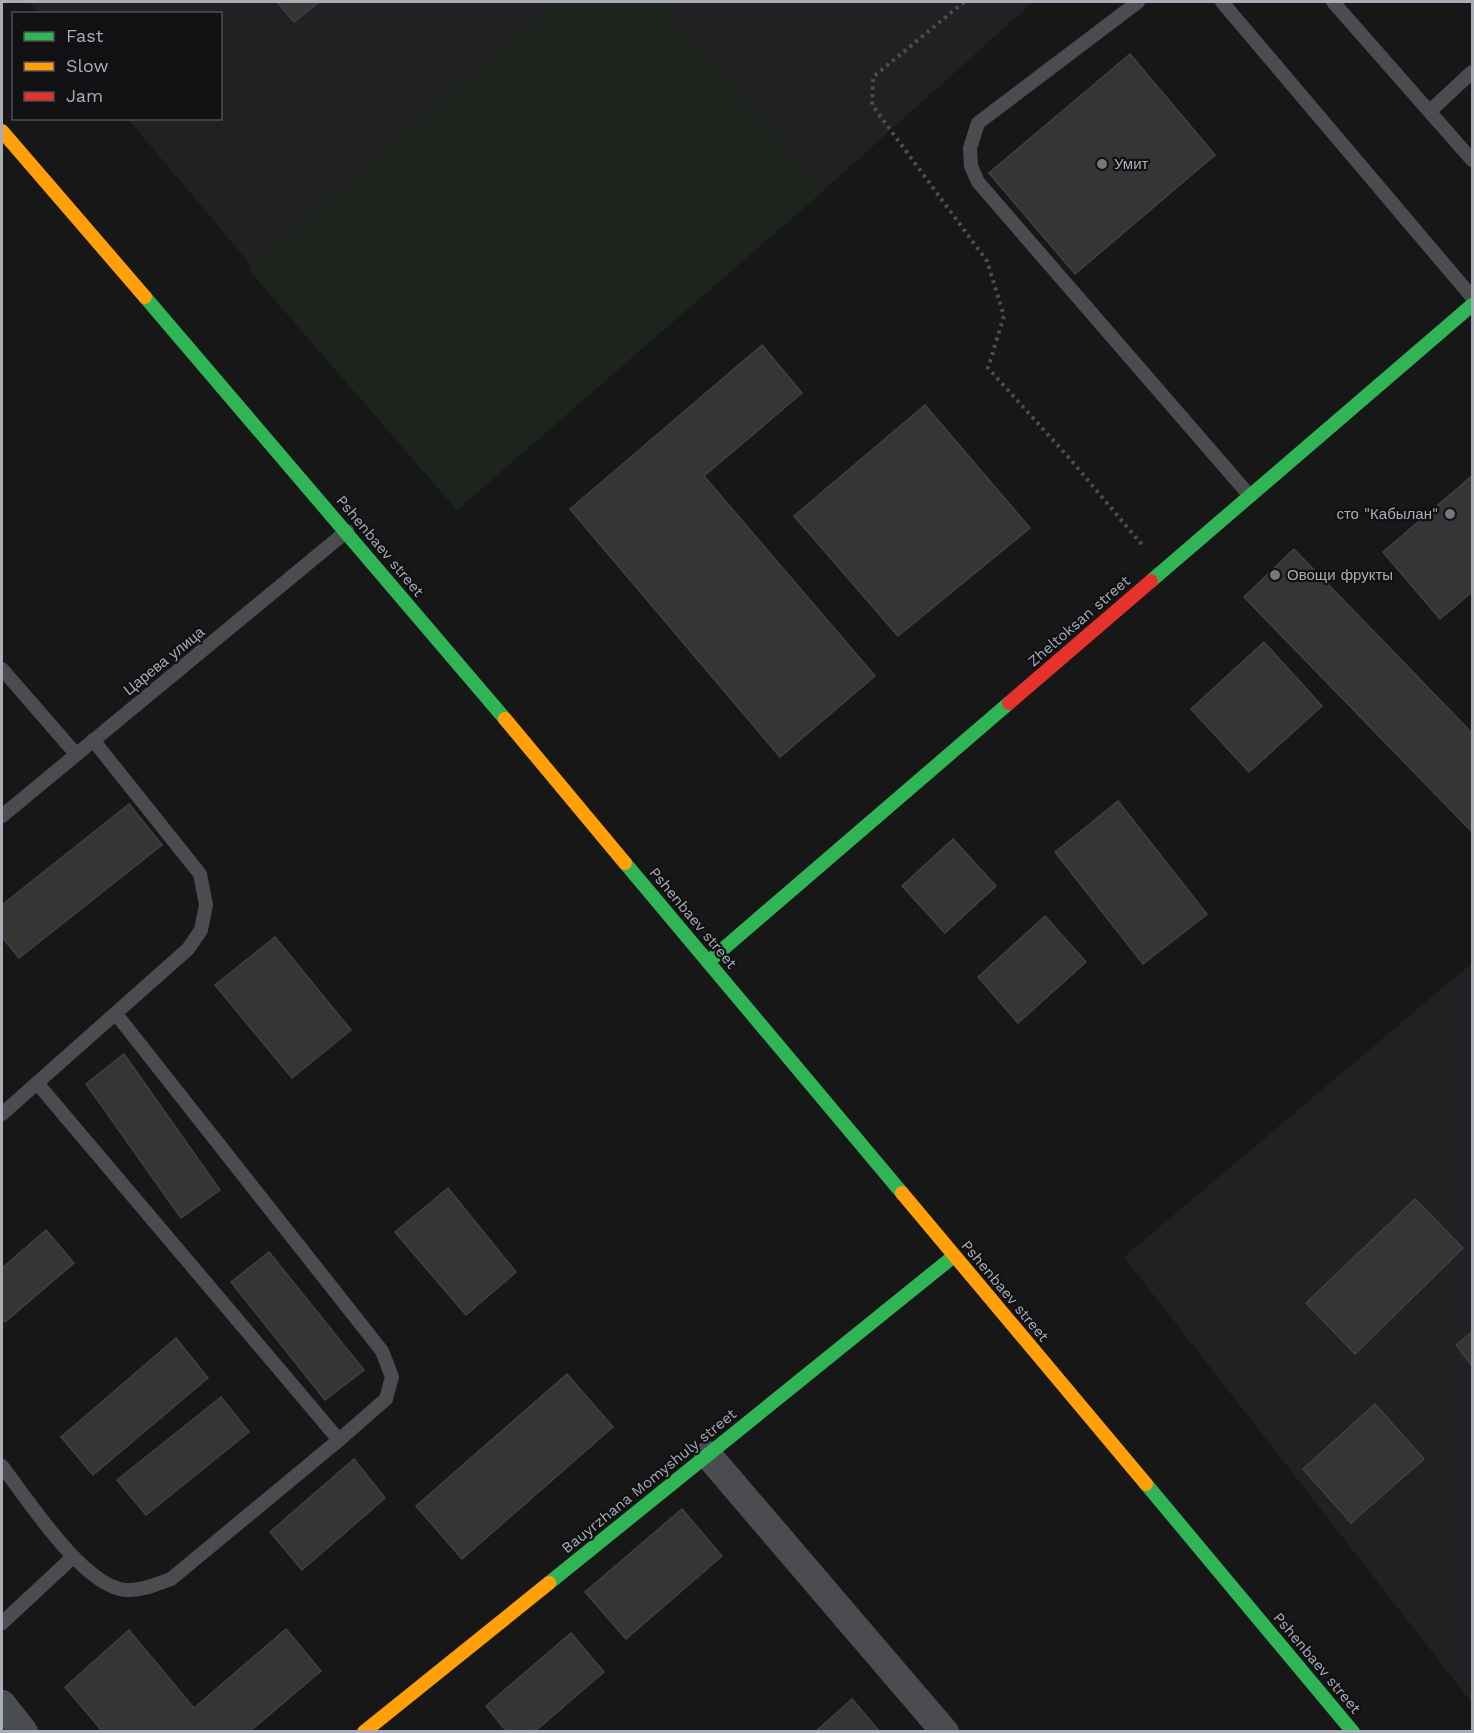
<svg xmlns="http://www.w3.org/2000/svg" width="1474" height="1733" viewBox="0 0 1474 1733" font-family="'Work Sans',sans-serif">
	<rect width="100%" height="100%" fill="#171717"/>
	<!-- built -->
	<g fill="#212123">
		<path d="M29,2H1033L823,191L457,510L128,119L220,118V14L39,13Z"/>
		<path d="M1472,963V1703L1124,1257Z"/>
	</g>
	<!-- green -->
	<path fill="#1d241e" d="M556,2H659L823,191L457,510L248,269Z"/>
	<!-- building -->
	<g fill="#353536" stroke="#3f4043" stroke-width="1.5">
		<path d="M277,2H319L294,22Z"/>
		<path d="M1130,54L1215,155L1075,274L989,173Z"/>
		<path d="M762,345L802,393L704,476L875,676L780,757L570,509Z"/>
		<path d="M925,405L1030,528L898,636L794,516Z"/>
		<path d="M1472,476V592L1440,619L1383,552Z"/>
		<path d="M1294,549L1472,733V832L1244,597Z"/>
		<path d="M1264,642L1322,706L1249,772L1191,709Z"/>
		<path d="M1118,801L1207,914L1143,964L1055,852Z"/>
		<path d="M129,804L162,845L19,958L2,937V905Z"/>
		<path d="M953,839L996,886L945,933L902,886Z"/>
		<path d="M1045,916L1086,962L1018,1023L978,977Z"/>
		<path d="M275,937L351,1030L292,1078L215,985Z"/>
		<path d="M124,1054L220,1190L181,1218L86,1084Z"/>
		<path d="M448,1188L516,1272L466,1315L395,1232Z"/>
		<path d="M1415,1199L1463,1248L1355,1354L1306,1303Z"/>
		<path d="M46,1230L74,1263L5,1322L2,1318V1268Z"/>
		<path d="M269,1252L364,1370L325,1400L231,1282Z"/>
		<path d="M1472,1332V1366L1456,1345Z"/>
		<path d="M176,1338L208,1378L93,1475L61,1437Z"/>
		<path d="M567,1374L613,1427L462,1559L416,1506Z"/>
		<path d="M221,1397L249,1432L146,1515L117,1480Z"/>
		<path d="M1375,1404L1424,1459L1351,1523L1303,1469Z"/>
		<path d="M354,1459L385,1498L302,1570L270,1532Z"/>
		<path d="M682,1509L722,1556L626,1639L585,1592Z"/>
		<path d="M286,1629L321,1671L249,1732H103L65,1687L129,1630L194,1708Z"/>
		<path d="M571,1633L604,1672L534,1732H507L486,1706Z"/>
		<path d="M852,1699L880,1732H815Z"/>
	</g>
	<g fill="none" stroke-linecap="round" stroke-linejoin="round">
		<!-- path -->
		<path stroke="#4d4e52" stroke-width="4" stroke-dasharray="3 4.5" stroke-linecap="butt" d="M964,2L873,77L872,105L987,261L1004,316L988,368L1070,459L1143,546"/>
		<!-- lane -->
		<g stroke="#4b4c50" stroke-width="14">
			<path d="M1138,2L978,123L970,148L971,166L978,182L1250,496"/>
			<path d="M1222,2L1472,297"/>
			<path d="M1333,2L1472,160"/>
			<path d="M1430,111L1472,72"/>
			<path d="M2,669L76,754"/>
			<path d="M2,816L347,531"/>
			<path d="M116,1014L382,1351L392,1377L386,1399L339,1440"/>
			<path d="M2,1114L188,949L201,930L206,905L200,874L93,740"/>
			<path d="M2,1466C27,1499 84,1587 126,1590C142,1591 156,1584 171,1579L339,1440L37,1083"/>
			<path d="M2,1623L73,1557"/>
		</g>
		<!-- street -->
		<g stroke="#4b4c50" stroke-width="28">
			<path d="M708,1455L945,1732"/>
			<path d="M2,1704L24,1732"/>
		</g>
		<!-- fast -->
		<g stroke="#30b455" stroke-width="14">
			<path d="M145,297L505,719"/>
			<path d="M1151,581L1472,305"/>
			<path d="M625,863L902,1193"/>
			<path d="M708,962L1009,703"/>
			<path d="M1146,1484L1353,1732"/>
			<path d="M549,1583L954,1256"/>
		</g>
		<!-- slow -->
		<g stroke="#ff9f0a" stroke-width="14">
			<path d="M2,131L145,297"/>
			<path d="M505,719L625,863"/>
			<path d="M902,1193L1146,1484"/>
			<path d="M364,1732L549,1583"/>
		</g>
		<!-- jam -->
		<path stroke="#e5322d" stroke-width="14" d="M1009,703L1151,581"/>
	</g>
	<!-- markers -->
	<g fill="#757880" stroke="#111113" stroke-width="2">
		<circle cx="1102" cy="164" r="6"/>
		<circle cx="1450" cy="514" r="6"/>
		<circle cx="1275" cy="575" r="6"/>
	</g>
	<g text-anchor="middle" stroke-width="4.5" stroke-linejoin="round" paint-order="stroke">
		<!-- poi labels -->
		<g font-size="15" fill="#a8adb8" stroke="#111113" text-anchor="start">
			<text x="1114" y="169">Умит</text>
			<text x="1438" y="519" text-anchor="end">сто "Кабылан"</text>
			<text x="1287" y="580">Овощи фрукты</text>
		</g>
		<!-- street labels -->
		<g font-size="15" fill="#a8adb8" stroke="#111113">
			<text transform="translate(380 546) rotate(50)" y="5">Pshenbaev street</text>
			<text transform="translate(1079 621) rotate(-41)" y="5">Zheltoksan street</text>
			<text transform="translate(164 661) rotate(-39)" y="5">Царева улица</text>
			<text transform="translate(693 918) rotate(50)" y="5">Pshenbaev street</text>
			<text transform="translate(1005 1291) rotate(50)" y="5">Pshenbaev street</text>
			<text transform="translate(649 1481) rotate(-39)" y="5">Bauyrzhana Momyshuly street</text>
			<text transform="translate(1317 1663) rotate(50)" y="5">Pshenbaev street</text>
		</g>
	</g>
	<!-- border -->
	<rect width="1474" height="1733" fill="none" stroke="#a8adb8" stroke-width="6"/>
	<!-- legend -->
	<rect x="12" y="12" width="210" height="108" fill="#111113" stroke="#4d4f55" stroke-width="1.5"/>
	<rect x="24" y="32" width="30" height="9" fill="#30b455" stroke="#4d4f55" stroke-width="1.5"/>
	<text x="66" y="42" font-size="18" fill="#a8adb8">Fast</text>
	<rect x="24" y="62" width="30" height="9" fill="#ff9f0a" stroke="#4d4f55" stroke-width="1.5"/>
	<text x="66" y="72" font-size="18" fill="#a8adb8">Slow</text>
	<rect x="24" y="92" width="30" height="9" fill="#e5322d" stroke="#4d4f55" stroke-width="1.5"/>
	<text x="66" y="102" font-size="18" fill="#a8adb8">Jam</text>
</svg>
